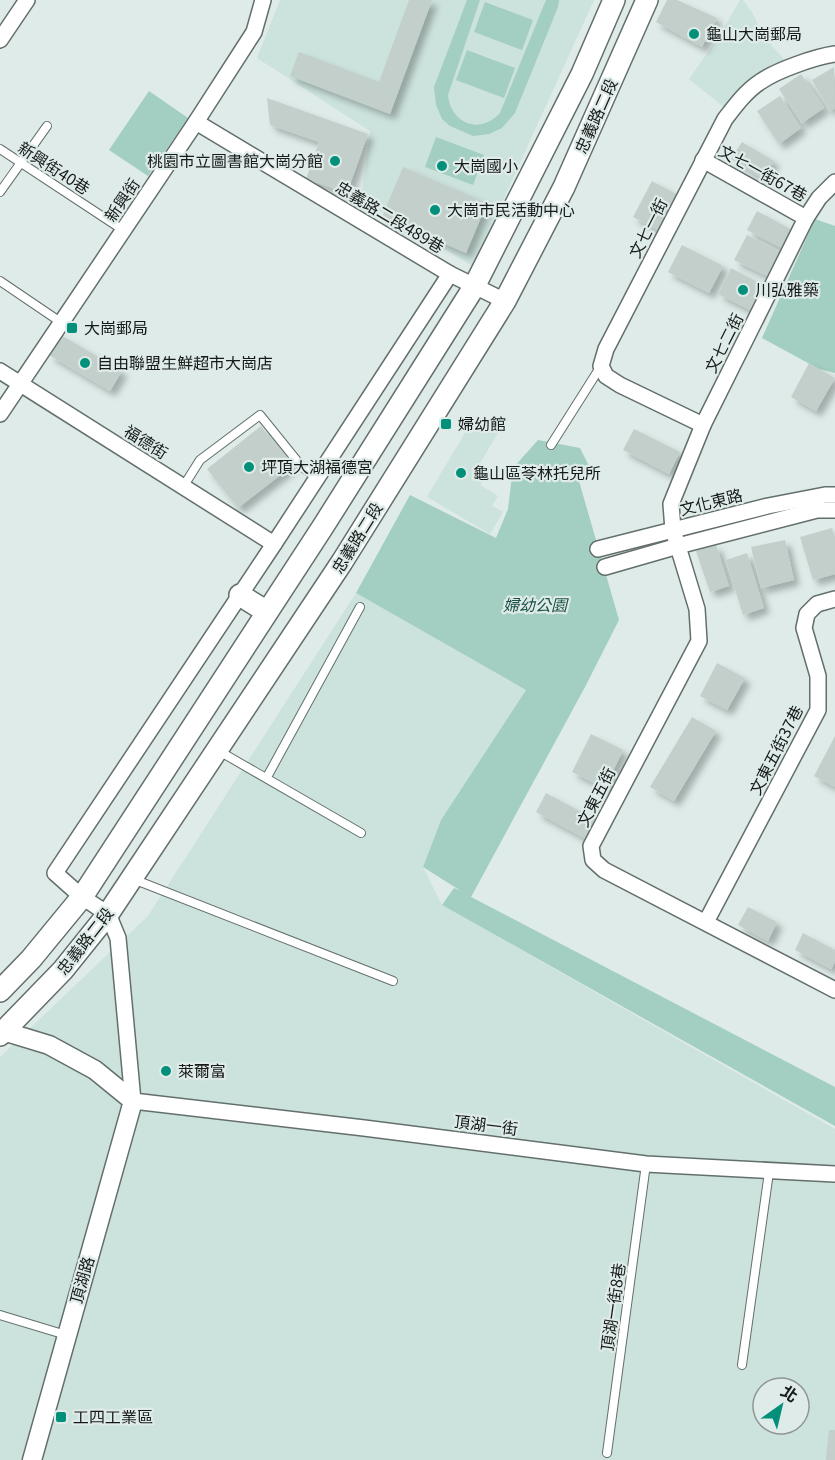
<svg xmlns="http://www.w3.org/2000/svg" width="835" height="1460" viewBox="0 0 835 1460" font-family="Georgia,'Noto Sans TC',serif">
	<defs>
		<filter id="shadow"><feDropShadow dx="5.5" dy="5.5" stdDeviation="3" flood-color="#0004"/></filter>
	</defs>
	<rect width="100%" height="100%" fill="#deebe8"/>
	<!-- built -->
	<g fill="#cce2dc" fill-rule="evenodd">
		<path d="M280,0H594L473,266L361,200L370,131L257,58Z"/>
		<path d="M740,0H743L752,12L764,37L783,58L785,66L736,97L724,107L689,79L720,35Z"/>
		<path d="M475,416L499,431L476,470L486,476L480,485L498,496L492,506L503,512L490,534L427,497Z"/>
		<path d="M356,593L526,690L441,820L423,867L442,905L835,1129V1460H0V1057L148,916ZM763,1388H799V1424H763Z"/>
	</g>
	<!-- green -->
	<g fill="#a3cec2">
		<path d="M467,0H480L448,95C451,124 480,135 500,113L546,0H559L558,7L515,113L502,128L489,134L473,136L450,126L442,119L436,105L434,87Z"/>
		<path d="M485,2L533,20L522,50L474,32Z"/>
		<path d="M467,50L515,68L504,98L456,80Z"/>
		<path d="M149,91L188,118L148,176L109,150Z"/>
		<path d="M436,137L484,155L473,185L425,167Z"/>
		<path d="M815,219L835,226V373L819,369L762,338Z"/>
		<path d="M538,440L580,448L591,470L579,481L619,620L585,687L471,897L835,1087V1126L442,905L454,888L461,891L423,867L441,820L526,690L356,593L410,495L496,538L508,509L513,468Z"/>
	</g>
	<!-- building -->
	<g fill="#c2cfcb" filter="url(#shadow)">
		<path d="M409,0H432L390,114L290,76L299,52L379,82Z"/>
		<path d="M667,0H677L717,18L702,47L656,22Z"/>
		<path d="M834,67L835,108L830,111L812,80Z"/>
		<path d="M801,74L824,108L802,123L779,89Z"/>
		<path d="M780,96L801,128L779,144L757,111Z"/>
		<path d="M267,98L368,134L347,193L306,179L319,142L270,125Z"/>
		<path d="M742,142L774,161L763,179L731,159Z"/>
		<path d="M403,167L487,203L466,253L382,217Z"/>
		<path d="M652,181L678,195L659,231L633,217Z"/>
		<path d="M757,211L796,232L786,250L747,230Z"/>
		<path d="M747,235L785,254L773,279L734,260Z"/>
		<path d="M682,245L723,266L709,293L668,272Z"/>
		<path d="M731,268L767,287L754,312L718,294Z"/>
		<path d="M61,335L122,371L110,391L49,355Z"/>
		<path d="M809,363L835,378L816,411L791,397Z"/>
		<path d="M261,426L292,466L238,508L207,469Z"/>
		<path d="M634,429L680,452L669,474L623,450Z"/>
		<path d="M832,528L835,538V574L813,580L800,537Z"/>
		<path d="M785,540L794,580L761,588L751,547Z"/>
		<path d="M716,545L729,586L710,592L696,551Z"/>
		<path d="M747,553L764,608L743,615L726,560Z"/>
		<path d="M717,663L745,678L727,710L700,696Z"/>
		<path d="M692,717L716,731L674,801L650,787Z"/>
		<path d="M591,734L623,750L605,788L572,772Z"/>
		<path d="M835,736V787L814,776Z"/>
		<path d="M546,793L598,821L588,840L536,812Z"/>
		<path d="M748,907L777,922L768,941L738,925Z"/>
		<path d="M803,933L835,950V962L831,969L795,950Z"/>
		<path d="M829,1430H835V1460H826Z"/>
	</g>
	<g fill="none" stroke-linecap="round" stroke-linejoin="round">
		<defs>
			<g id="service">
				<path d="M0,149L123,230"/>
				<path d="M0,192L47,126"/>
				<path d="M0,281L62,323"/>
				<path d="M551,445L601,366"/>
				<path d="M183,487L200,460L260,415L302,467L317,478"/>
				<path d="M219,751L361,833"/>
				<path d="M267,777L360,607"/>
				<path d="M133,879L393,981"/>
				<path d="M0,1315L66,1335"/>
				<path d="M742,1365L769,1172"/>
				<path d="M607,1453L646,1164"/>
			</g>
			<g id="minor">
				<path d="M0,40L27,0"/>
				<path d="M196,122L450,274L505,301"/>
				<path d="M703,160L806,218"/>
				<path d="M835,182L819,198L806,218L703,425L671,504L673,530L697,609L699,641L591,846L593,860L604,870L835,990"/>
				<path d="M450,274L274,544L55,873L82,897L108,914L118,938L133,1101L364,1128L646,1164L835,1174"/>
				<path d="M0,371L274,544"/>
				<path d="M0,414L196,122L254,32L263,0"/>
				<path d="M703,425L620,385L606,376L601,366L606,349L725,119C735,106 746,91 760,82C777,70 815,57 835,54"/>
				<path d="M598,549L768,506L825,495H835"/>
				<path d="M605,567L678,546L817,510H835"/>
				<path d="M706,922L818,710V676L804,628L807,614L817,604L835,599"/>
			</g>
			<path id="tertiary" d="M0,1030L49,1045L95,1070L133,1101L32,1460"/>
			<g id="secondary">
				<path d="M240,595L267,612"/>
				<path d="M0,991L31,959L82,897L324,525L474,287L582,74L614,0"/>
				<path d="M0,1035L63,970L108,914L342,562L505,301L564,187L647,0"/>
			</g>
		</defs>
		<!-- service casing -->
		<use href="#service" stroke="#636f6c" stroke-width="10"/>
		<!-- minor casing -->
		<use href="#minor" stroke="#636f6c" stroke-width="18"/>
		<!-- tertiary casing -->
		<use href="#tertiary" stroke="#636f6c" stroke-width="21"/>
		<!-- secondary casing -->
		<use href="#secondary" stroke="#636f6c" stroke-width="24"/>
		<!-- service -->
		<use href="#service" stroke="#fff" stroke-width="8"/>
		<!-- minor -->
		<use href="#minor" stroke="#fff" stroke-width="15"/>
		<!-- tertiary -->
		<use href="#tertiary" stroke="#fff" stroke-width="18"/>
		<!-- secondary -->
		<use href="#secondary" stroke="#fff" stroke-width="21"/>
	</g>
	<!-- markers -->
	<g fill="#03907b" stroke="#deebe8" stroke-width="2">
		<circle cx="694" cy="34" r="6"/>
		<circle cx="335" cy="161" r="6"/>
		<circle cx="442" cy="166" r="6"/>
		<circle cx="435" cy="210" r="6"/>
		<circle cx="743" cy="290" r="6"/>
		<rect x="66" y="322" width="12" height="12" rx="3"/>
		<circle cx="85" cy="363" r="6"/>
		<rect x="440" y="418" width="12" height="12" rx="3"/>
		<circle cx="249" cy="467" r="6"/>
		<circle cx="461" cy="473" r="6"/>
		<circle cx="166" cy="1071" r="6"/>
		<rect x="55" y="1411" width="12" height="12" rx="3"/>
	</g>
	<g text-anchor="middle" stroke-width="4.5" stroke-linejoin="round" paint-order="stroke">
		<!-- poi labels -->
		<g font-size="16" fill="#161a19" stroke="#deebe8" text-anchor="start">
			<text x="706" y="40">龜山大崗郵局</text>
			<text x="323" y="167" text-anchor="end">桃園市立圖書館大崗分館</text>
			<text x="454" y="172">大崗國小</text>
			<text x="447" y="216">大崗市民活動中心</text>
			<text x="755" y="296">川弘雅築</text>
			<text x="84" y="334">大崗郵局</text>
			<text x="97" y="369">自由聯盟生鮮超市大崗店</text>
			<text x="458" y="430">婦幼館</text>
			<text x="261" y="473">坪頂大湖福德宮</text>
			<text x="473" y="479">龜山區苓林托兒所</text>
			<text x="178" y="1077">萊爾富</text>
			<text x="73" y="1423">工四工業區</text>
		</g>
		<!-- street labels -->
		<g font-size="16" fill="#161a19" stroke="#deebe8">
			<text transform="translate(596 116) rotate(-66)" y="6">忠義路二段</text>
			<text transform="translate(54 168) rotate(33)" y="6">新興街40巷</text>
			<text transform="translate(763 173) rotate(29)" y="6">文七一街67巷</text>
			<text transform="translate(122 200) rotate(-56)" y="6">新興街</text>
			<text transform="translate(390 217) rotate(31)" y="6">忠義路二段489巷</text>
			<text transform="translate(648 228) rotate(-63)" y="6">文七一街</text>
			<text transform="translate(724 343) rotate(-63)" y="6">文七二街</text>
			<text transform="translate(146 442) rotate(32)" y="6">福德街</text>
			<text transform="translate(711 502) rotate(-14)" y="6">文化東路</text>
			<text transform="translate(357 538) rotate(-58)" y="6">忠義路二段</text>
			<text transform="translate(776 750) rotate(-63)" y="6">文東五街37巷</text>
			<text transform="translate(596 797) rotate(-63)" y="6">文東五街</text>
			<text transform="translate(85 941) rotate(-52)" y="6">忠義路二段</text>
			<text transform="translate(486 1125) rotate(7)" y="6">頂湖一街</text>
			<text transform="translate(82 1280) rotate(-74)" y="6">頂湖路</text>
			<text transform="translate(613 1307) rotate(-82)" y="6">頂湖一街8巷</text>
		</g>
		<!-- park labels -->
		<g font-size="16" font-style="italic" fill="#1a5146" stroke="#deebe8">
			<text x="535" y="611">婦幼公園</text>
		</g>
	</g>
	<!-- north arrow -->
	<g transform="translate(781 1406) rotate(34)"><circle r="28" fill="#deebe8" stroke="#8e9795" stroke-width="1.5"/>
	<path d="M0-4.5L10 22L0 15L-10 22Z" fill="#03907b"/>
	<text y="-9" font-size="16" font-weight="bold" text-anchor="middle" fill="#161a19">北</text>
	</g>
</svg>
